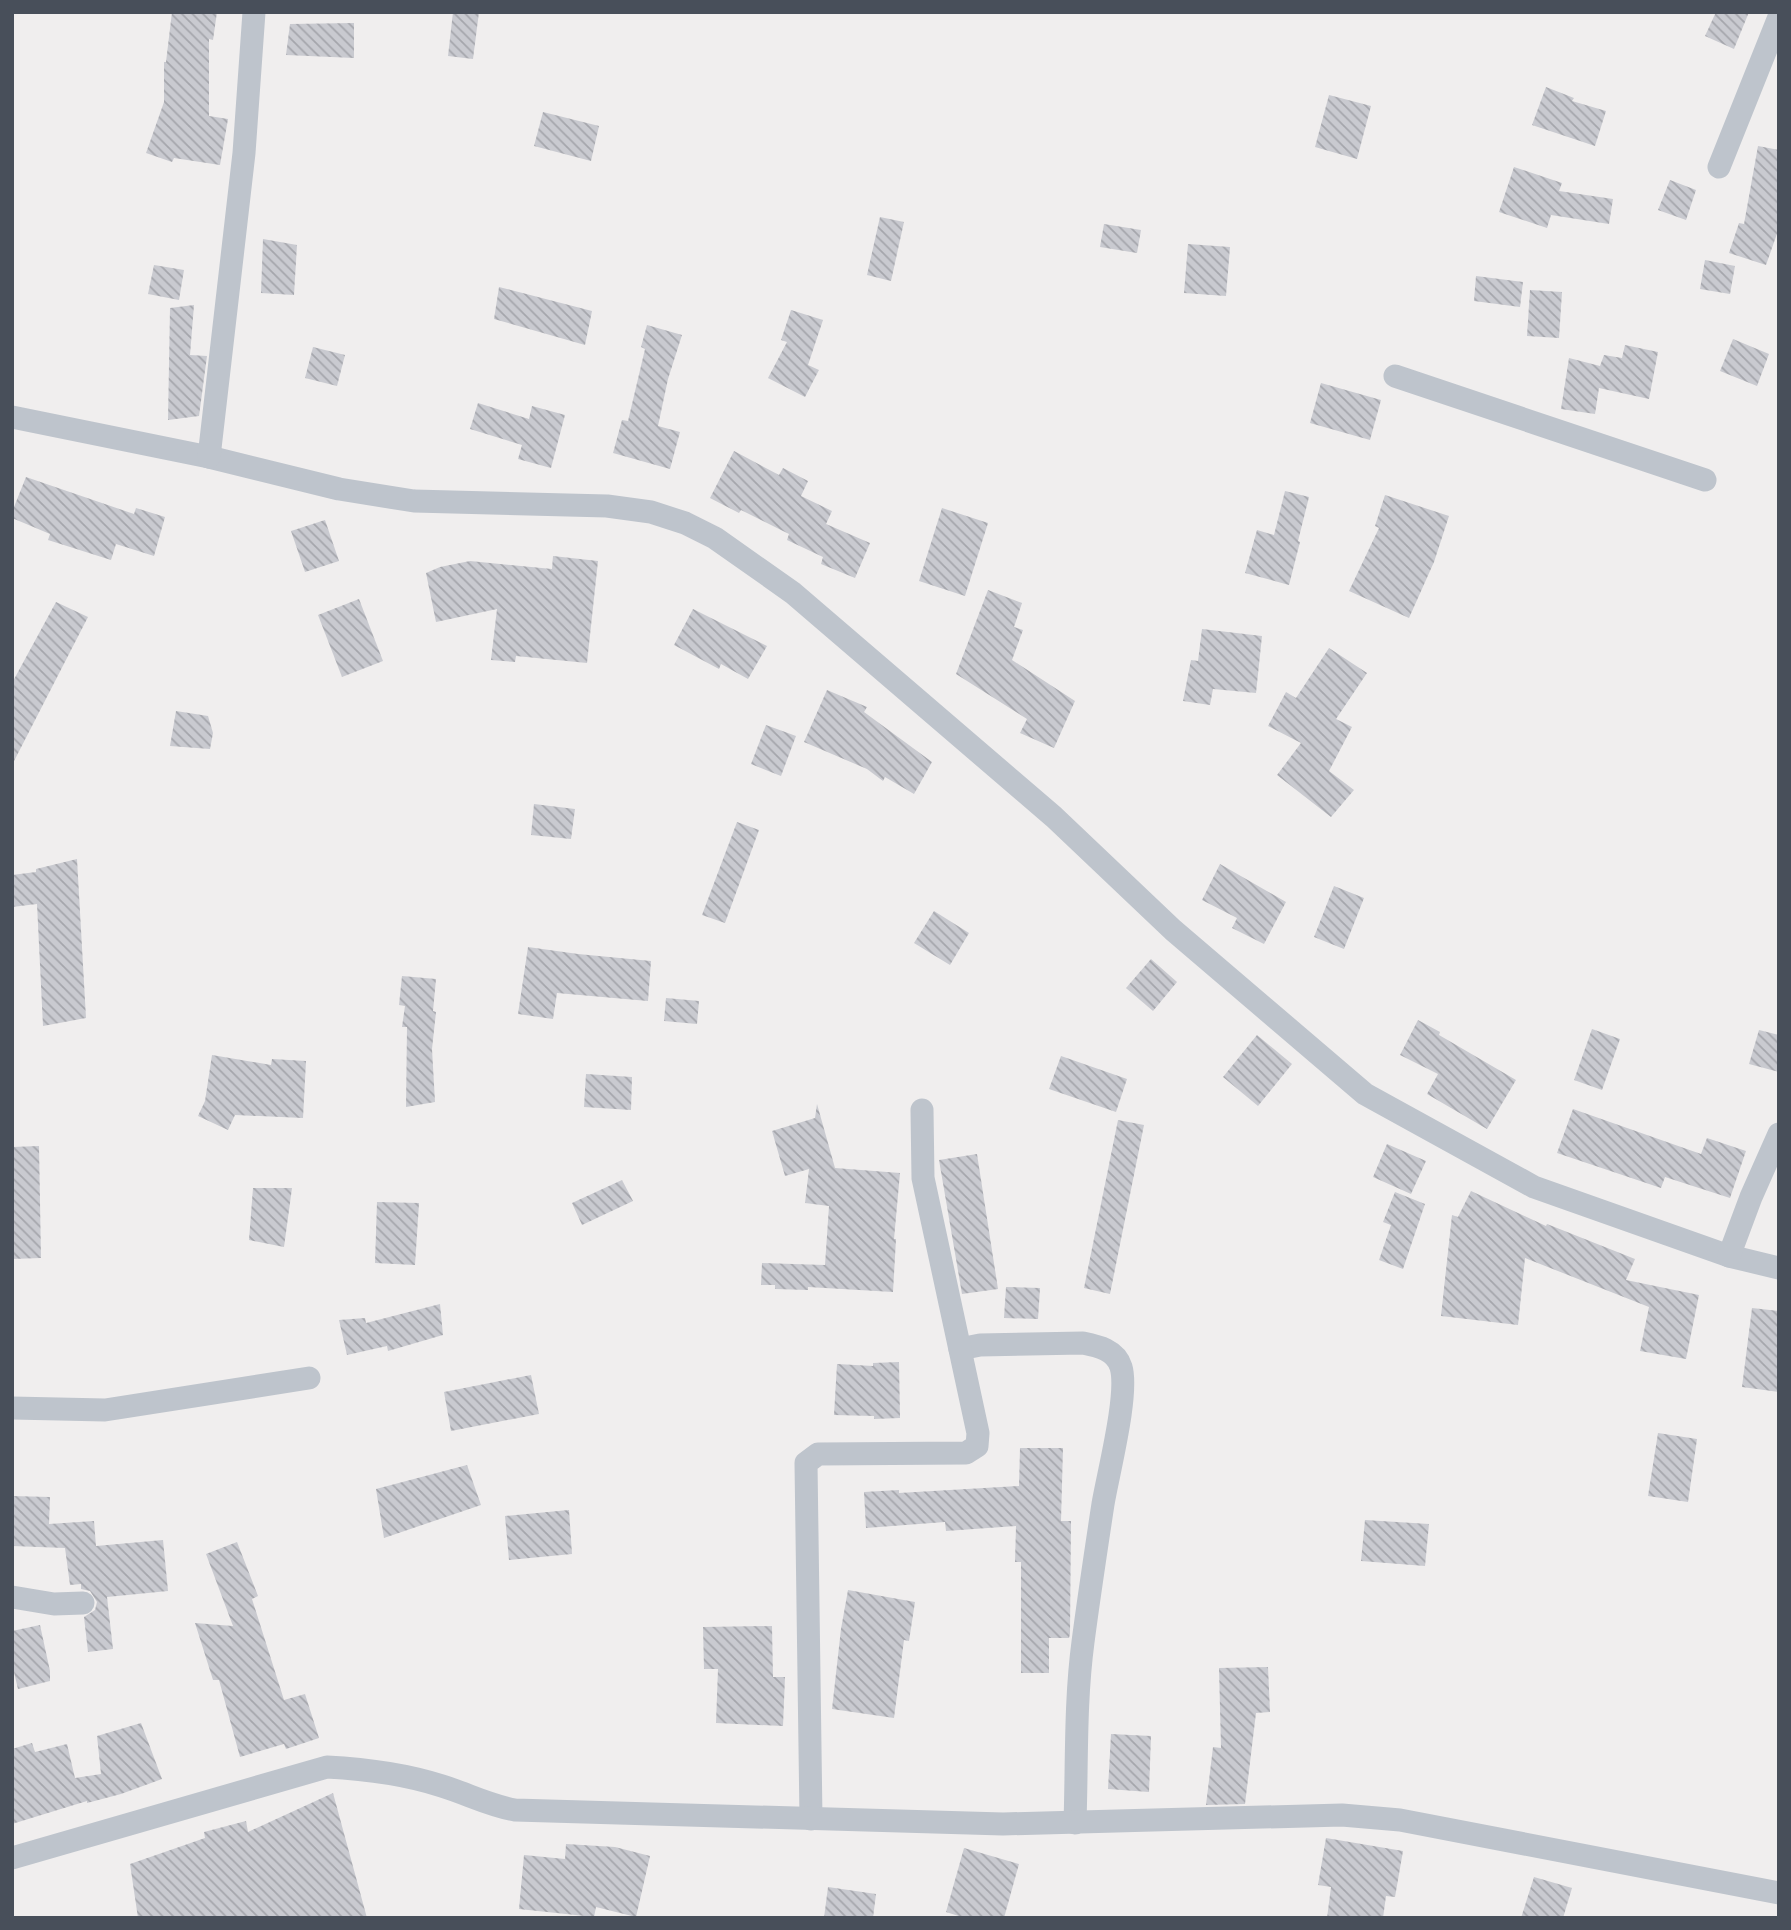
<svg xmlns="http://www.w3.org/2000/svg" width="1791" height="1930" viewBox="0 0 1791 1930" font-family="'Fira Sans',sans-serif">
	<defs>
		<pattern id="building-back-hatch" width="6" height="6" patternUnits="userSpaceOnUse" patternTransform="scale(1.75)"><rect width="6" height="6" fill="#c9cad0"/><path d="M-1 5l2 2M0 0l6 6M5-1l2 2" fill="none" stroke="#a5a6ac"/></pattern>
	</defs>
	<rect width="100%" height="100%" fill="#f0eeee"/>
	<!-- building -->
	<g fill="url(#building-back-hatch)">
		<path d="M172,12H217L213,40L209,39V116L228,119L220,165L174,158L172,162L146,153L164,102V62H166Z"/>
		<path d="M453,12H479L473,59L448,56Z"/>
		<path d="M1716,12H1749L1734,49L1705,36Z"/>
		<path d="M354,23V58L286,55L290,24Z"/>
		<path d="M1546,87L1574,98L1572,101L1606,111L1595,146L1532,125Z"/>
		<path d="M1329,95L1371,106L1357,159L1315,147Z"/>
		<path d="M543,112L599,126L591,161L534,146Z"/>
		<path d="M1758,146L1779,150V228L1766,265L1729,253L1739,223L1744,224Z"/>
		<path d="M1514,167L1562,183L1559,191L1613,199L1609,224L1551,215L1547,228L1499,212Z"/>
		<path d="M1670,180L1696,190L1686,220L1658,210Z"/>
		<path d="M880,217L904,222L891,281L867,275Z"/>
		<path d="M1104,224L1141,230L1137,253L1100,247Z"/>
		<path d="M263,239L297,245L294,295L261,293Z"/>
		<path d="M1188,244L1230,247L1226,296L1184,293Z"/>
		<path d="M1705,260L1735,266L1730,294L1700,289Z"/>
		<path d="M154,265L184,270L179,300L148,294Z"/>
		<path d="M1476,276L1523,282L1520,307L1474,301Z"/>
		<path d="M499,287L592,311L585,345L494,319Z"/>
		<path d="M1530,290L1562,292L1559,338L1527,336Z"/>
		<path d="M194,305L190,355L207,356L199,416L168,420L170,308Z"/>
		<path d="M791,310L823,320L808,365L819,370L805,397L768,378L787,342L781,340Z"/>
		<path d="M647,325L682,335L668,379L658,426L680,432L670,469L613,453L622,420L628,421L645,349L641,347Z"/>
		<path d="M1733,339L1769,354L1757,386L1720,371Z"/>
		<path d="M1625,345L1658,352L1649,399L1599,388L1595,414L1561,409L1569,358L1600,366L1604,355L1622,358Z"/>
		<path d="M313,347L345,355L337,386L305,378Z"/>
		<path d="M1321,383L1381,400L1370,440L1310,423Z"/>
		<path d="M478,403L529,419L532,406L565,415L551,468L518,459L522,445L470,429Z"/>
		<path d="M734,451L779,475L783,468L808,481L801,496L832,511L826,524L870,543L855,578L821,564L823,557L787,540L789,534L741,510L739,513L710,498Z"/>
		<path d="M26,477L134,514L136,508L165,517L154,556L116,544L111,560L48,540L50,534L12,518V512Z"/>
		<path d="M1285,491L1309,497L1298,541L1300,542L1289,585L1245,573L1257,530L1274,535Z"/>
		<path d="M1385,495L1449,516L1434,562L1409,618L1349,591L1379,528L1375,526Z"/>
		<path d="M942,508L988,523L965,596L919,581Z"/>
		<path d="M325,520L339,561L305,572L291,531Z"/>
		<path d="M553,556L598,561L587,663L516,656L515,662L491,660L497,609L436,622L426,573L440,567L470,561L552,569Z"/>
		<path d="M988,590L1022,603L1014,627L1023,630L1012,660L1075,701L1054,748L1020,733L1027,719L956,674Z"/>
		<path d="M359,599L383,661L342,677L318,615Z"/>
		<path d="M56,602L88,617L12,765V683Z"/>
		<path d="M693,609L767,646L748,679L721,664L719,669L674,645Z"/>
		<path d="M1202,629L1262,636L1256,693L1213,689L1210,705L1183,701L1191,660L1198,661Z"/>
		<path d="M1329,648L1367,673L1336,719L1352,727L1329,771L1354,790L1331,817L1277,775L1301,743L1268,726L1286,692L1296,698Z"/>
		<path d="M827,690L867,707L864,712L932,762L914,794L885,777L883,781L867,769L804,742Z"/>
		<path d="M176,711L208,716L213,733L210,749L170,746Z"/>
		<path d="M766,725L796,736L781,776L751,764Z"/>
		<path d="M534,804L575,809L571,839L531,835Z"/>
		<path d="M737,822L759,830L725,923L702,915Z"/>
		<path d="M77,859L86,1018L43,1026L37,904L12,907V875L36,872V869Z"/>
		<path d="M1220,864L1286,902L1264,944L1232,928L1237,918L1202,900Z"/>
		<path d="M1334,886L1364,898L1344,949L1314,937Z"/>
		<path d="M934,911L969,933L950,965L914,943Z"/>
		<path d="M528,947L578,954L651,961L648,1001L557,993L553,1019L518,1014Z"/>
		<path d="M1151,959L1177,982L1153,1011L1126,988Z"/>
		<path d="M402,976L436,979L433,1011L436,1012L432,1049L435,1102L406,1107L407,1027H402L405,1006L399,1005Z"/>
		<path d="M666,998L699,1001L697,1024L664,1021Z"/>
		<path d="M1418,1020L1440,1032L1439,1035L1516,1080L1487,1129L1427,1094L1438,1074L1400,1055Z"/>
		<path d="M1592,1029L1620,1039L1602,1090L1574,1080Z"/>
		<path d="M1759,1030L1779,1035V1072L1749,1064Z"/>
		<path d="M1257,1035L1292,1064L1258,1106L1223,1077Z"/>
		<path d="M212,1055L271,1065L272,1059L306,1061L303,1118L235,1115L228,1130L198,1116L205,1101Z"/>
		<path d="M1061,1056L1127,1079L1116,1112L1049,1089Z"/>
		<path d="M586,1074L632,1077L631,1110L584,1107Z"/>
		<path d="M817,1104L835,1168L900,1173L894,1239H896L893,1292L808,1287V1290L775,1289V1285H761L762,1263L825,1265L829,1206L805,1203L809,1169L785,1176L772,1131L815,1118Z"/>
		<path d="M1573,1109L1701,1154L1707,1138L1746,1151L1730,1198L1665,1177L1661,1188L1557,1153Z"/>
		<path d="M1118,1120L1144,1125L1110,1294L1084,1288Z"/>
		<path d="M1387,1144L1426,1161L1411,1194L1373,1177Z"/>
		<path d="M39,1146L41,1258L12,1259V1147Z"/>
		<path d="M977,1154L998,1289L962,1294L939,1160Z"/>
		<path d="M622,1180L633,1201L582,1225L572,1203Z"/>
		<path d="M253,1188H292L284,1247L249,1240Z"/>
		<path d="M1471,1191L1546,1226L1547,1224L1635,1259L1626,1280L1699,1295L1686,1359L1640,1351L1649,1307L1525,1258L1518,1325L1441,1316L1452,1215L1458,1217Z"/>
		<path d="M1395,1192L1425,1204L1403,1269L1379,1260L1391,1225L1383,1222Z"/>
		<path d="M377,1202L419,1203L415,1265L375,1263Z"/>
		<path d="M1006,1287L1040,1288L1038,1319L1004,1318Z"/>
		<path d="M440,1304L443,1335L388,1351L387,1346L347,1355L339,1320L365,1318L366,1323Z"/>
		<path d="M1752,1308L1779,1311V1392L1742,1387Z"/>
		<path d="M899,1362L900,1418L874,1419V1416L834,1415L837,1364L873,1366V1363Z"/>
		<path d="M531,1375L539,1414L451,1431L444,1392Z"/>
		<path d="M1658,1433L1697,1439L1688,1502L1648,1496Z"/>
		<path d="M1020,1448H1063L1061,1521H1071L1070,1634L1069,1638H1049V1673H1021V1562H1015L1016,1526L946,1531L945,1522L866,1528L864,1492L899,1490V1493L1019,1486Z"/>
		<path d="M467,1465L481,1505L384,1538L376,1489Z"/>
		<path d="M12,1496L50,1497L49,1524L94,1521L96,1546L163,1540L168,1591L107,1597L113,1649L88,1652L84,1617L95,1610L97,1602L90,1591L81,1589V1584L70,1585L65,1548L12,1546Z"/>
		<path d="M569,1510L572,1554L509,1560L505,1516Z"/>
		<path d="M1365,1520L1429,1524L1425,1566L1361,1561Z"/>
		<path d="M237,1542L258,1596L252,1599L284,1700L305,1694L319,1738L286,1749L284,1744L240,1757L219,1680H213L195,1623L233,1626L206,1554Z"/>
		<path d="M848,1590L915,1602L909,1641L904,1640L894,1718L832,1709L841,1629Z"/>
		<path d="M40,1625L50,1671V1681L18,1689L12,1664V1631Z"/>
		<path d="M772,1626L773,1677H785L783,1726L716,1723L718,1669H704L703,1627Z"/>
		<path d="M1268,1667L1270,1712L1256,1713L1245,1804L1206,1805L1213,1747L1221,1748L1219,1668Z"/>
		<path d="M141,1723L162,1779L121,1794L87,1803V1801L12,1824V1749L32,1743L35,1752L67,1744L75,1778L101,1774L97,1736Z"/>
		<path d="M1111,1734L1151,1736L1149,1792L1108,1789Z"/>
		<path d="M333,1793L367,1918H138L130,1864L205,1838L204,1832L246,1821L248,1832Z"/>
		<path d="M1326,1838L1403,1851L1395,1897L1386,1896L1383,1918H1327L1331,1887L1318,1885Z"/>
		<path d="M566,1844L615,1847L650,1856L636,1917L596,1907L594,1917L519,1909L524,1855L565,1859Z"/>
		<path d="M964,1848L1019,1864L1004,1918H965L946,1912Z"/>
		<path d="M1534,1877L1572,1888L1563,1918H1521Z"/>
		<path d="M828,1887L876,1894L873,1918H824Z"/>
	</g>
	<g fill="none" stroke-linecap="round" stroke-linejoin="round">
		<!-- street -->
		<g stroke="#bec4cc" stroke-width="23">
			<path d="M1719,167L1779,17"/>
			<path d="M1395,376L1705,480"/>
			<path d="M12,417L209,457L339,489L414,501L607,506L651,512L685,523L715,538L793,593L1054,817L1173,930L1365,1094L1534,1187L1729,1256L1779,1268"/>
			<path d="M209,457L244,153L254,12"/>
			<path d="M1729,1256L1751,1197L1779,1134"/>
			<path d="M960,1349L980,1345L1083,1343C1098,1346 1116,1350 1121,1367C1129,1394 1108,1474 1103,1504C1096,1550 1089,1596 1083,1642C1075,1702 1077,1763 1075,1823"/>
			<path d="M12,1408L105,1410L309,1378"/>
			<path d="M12,1597L54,1604L83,1603"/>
			<path d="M811,1819L806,1463L818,1454L966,1453L977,1446L978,1433L923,1178L922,1110"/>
			<path d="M12,1858L327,1767C366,1769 405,1774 442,1786C468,1794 488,1805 515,1810L1003,1824L1342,1815L1400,1820L1779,1893"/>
		</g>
	</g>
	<!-- border -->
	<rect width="1791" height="1930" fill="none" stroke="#484f5a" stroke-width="28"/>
</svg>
